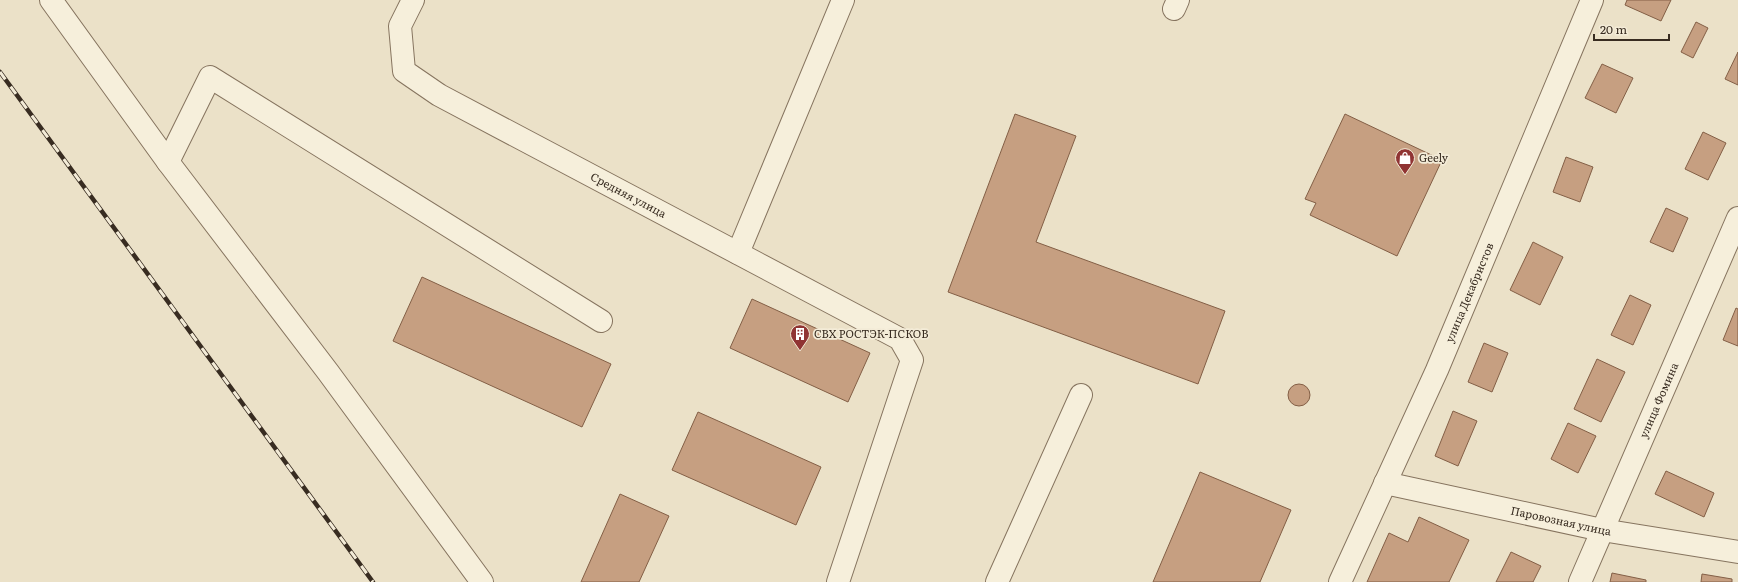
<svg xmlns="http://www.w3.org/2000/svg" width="1738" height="582" viewBox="0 0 1738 582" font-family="Literata,serif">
	<rect width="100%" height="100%" fill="#ebe1c8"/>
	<!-- building -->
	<g fill="#c69f81" stroke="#835f46">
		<path d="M1627,0H1671L1661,21L1625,5Z"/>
		<path d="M1696,22L1708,28L1693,58L1681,52Z"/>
		<path d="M1738,52V85L1725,79Z"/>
		<path d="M1602,64L1633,78L1616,113L1585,98Z"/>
		<path d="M1015,114L1076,136L1036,242L1225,311L1198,384L948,292Z"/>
		<path d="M1345,114L1442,160L1397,256L1310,215L1316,203L1305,199Z"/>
		<path d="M1703,132L1726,143L1708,180L1685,169Z"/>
		<path d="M1566,157L1593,167L1580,202L1553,192Z"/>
		<path d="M1666,208L1688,218L1673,252L1650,242Z"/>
		<path d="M1533,242L1563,257L1540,305L1510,290Z"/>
		<path d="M422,277L611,364L582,427L393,341Z"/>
		<path d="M1630,295L1651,305L1633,345L1611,335Z"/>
		<path d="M752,299L870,353L848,402L730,348Z"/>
		<path d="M1736,308L1738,309V346L1723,340Z"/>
		<path d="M1484,343L1508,353L1492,392L1468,382Z"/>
		<path d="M1597,359L1625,372L1601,422L1574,409Z"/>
		<circle cx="1299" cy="395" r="11"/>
		<path d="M1453,411L1477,421L1458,466L1435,456Z"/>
		<path d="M698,412L821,467L796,525L672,470Z"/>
		<path d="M1568,423L1596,436L1578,473L1551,459Z"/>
		<path d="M1666,471L1714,493L1704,517L1655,494Z"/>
		<path d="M1200,472L1291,510L1260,582H1153Z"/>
		<path d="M620,494L669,516L639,582H581Z"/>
		<path d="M1419,517L1469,540L1449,582H1367L1389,533L1408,542Z"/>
		<path d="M1511,552L1541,566L1533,582H1496Z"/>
		<path d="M1612,573L1646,580V582H1610Z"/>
		<path d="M1702,574L1732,579V582H1701Z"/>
	</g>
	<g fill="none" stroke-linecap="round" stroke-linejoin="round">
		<defs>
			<g id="minor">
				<path d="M51,0L168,162"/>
				<path id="s1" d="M413,0L400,26L404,71L439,95L900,339L912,360L838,582"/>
				<path d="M1174,9L1178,0"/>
				<path d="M738,253L843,0"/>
				<path id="s2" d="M1385,483L1602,530L1738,552"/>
				<path d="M482,582L328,372L168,162L210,77L601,321"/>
				<path d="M997,582L1081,395"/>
				<path id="s3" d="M1340,582L1437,370L1592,0"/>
				<path id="s4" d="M1580,582L1738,218"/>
			</g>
		</defs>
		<!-- minor casing -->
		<use href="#minor" stroke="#86745f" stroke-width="24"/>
		<!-- minor -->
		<use href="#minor" stroke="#f6efdb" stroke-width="22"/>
		<defs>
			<path id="rail" d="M0,72L373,582"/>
		</defs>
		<!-- rail casing -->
		<use href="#rail" stroke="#382c21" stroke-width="4.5"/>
		<!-- rail -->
		<use href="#rail" stroke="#f3ebd7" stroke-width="3" stroke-dasharray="9" stroke-linecap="butt"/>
	</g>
	<!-- icons -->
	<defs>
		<symbol id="shop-pin" viewBox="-11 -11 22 30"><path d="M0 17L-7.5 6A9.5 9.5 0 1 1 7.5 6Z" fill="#903433" stroke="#f3ebd7"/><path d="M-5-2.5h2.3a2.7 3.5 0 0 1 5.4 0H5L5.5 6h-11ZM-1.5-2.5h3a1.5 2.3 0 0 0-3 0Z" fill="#fff"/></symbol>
		<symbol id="building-pin" viewBox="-11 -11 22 30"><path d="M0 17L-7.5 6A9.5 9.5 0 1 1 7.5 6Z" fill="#903433" stroke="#f3ebd7"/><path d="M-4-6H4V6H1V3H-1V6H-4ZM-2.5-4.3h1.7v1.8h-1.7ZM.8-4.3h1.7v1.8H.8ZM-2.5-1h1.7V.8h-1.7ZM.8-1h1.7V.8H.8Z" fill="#fff"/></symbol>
	</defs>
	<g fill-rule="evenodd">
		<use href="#shop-pin" x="1394" y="147" width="22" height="30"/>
		<use href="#building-pin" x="789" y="323" width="22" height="30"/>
	</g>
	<g text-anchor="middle" stroke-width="3.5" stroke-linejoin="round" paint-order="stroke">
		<!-- poi labels -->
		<g font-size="11" fill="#382c21" stroke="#f3ebd7" text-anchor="start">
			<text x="1419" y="162">Geely</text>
			<text x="814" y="338">СВХ РОСТЭК-ПСКОВ</text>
		</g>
		<!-- street labels -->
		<g font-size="11" fill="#382c21" stroke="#f3ebd7">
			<text dy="4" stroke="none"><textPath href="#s1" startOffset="331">Средняя улица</textPath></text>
			<text dy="4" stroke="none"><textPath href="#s3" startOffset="317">улица Декабристов</textPath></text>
			<text dy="4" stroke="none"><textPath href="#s4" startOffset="198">улица Фомина</textPath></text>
			<text dy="4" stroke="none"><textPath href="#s2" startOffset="180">Паровозная улица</textPath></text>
		</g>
	</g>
	<!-- scale -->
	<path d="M1594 34v6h75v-6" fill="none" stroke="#382c21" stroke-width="2"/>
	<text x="1600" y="34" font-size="12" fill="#382c21" stroke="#f3ebd7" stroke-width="3" paint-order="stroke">20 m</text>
</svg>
